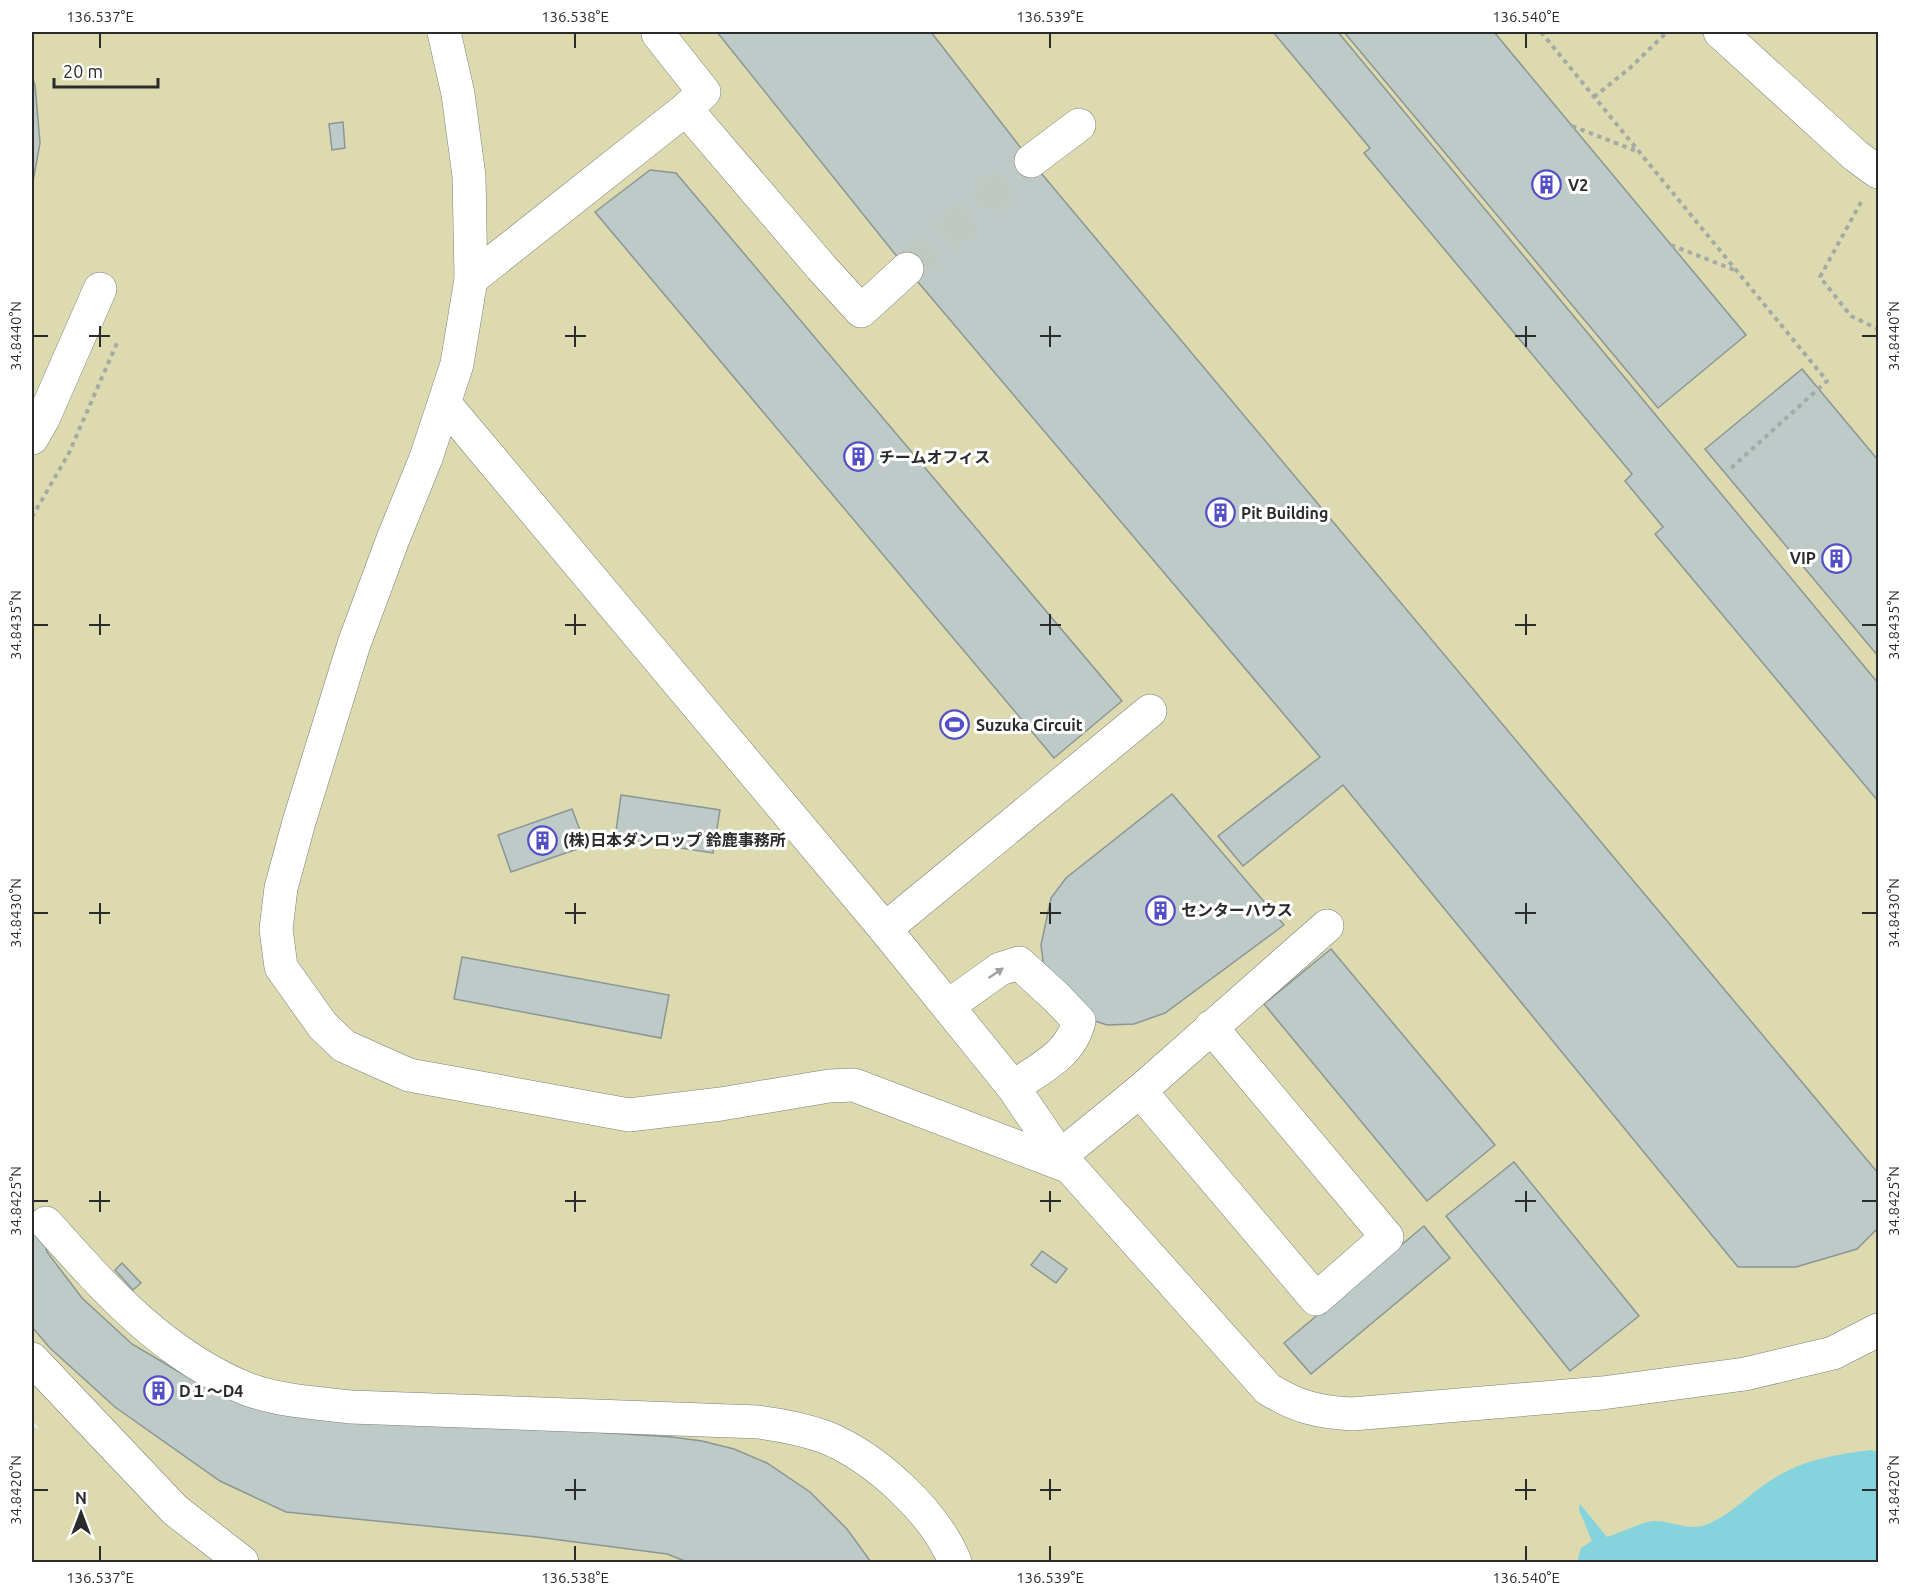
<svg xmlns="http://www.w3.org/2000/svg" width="1910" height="1594" viewBox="0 0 1910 1594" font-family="Ubuntu,'Noto Sans JP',sans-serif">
	<rect width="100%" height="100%" fill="#e6efe8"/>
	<!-- green -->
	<path fill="#dddab0" d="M32,32H1878V1562H32V1426L40,1430L32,1419Z"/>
	<!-- water -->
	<path fill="#85d4dd" d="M1871,1450L1878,1452V1562H1577L1581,1548L1592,1541L1579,1510L1580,1504L1607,1537C1618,1534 1646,1520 1655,1521C1673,1521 1687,1531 1705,1525C1733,1515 1752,1490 1778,1476C1806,1459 1839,1454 1871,1450Z"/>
	<!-- building -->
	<g fill="#becac7" stroke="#8b9694" stroke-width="1.5">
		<path d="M717,32H931L1031,161L1878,1173V1228L1857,1249L1796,1267H1738L1343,785L1243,866L1218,836L1320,757L907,269Z"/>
		<path d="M1273,32H1338L1878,683V801L1655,534L1663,527L1625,481L1632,474L1364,153L1370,148Z"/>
		<path d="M1344,32H1494L1746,335L1658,408Z"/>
		<path d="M32,77L35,85L40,143L32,187Z"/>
		<path d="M343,122L345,148L332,150L329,124Z"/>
		<path d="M650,170L676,173L1122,701L1054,758L595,212Z"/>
		<path d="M1802,369L1878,460V656L1705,449Z"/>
		<path d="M1172,794L1284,925L1165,1013L1134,1024L1107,1025L1089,1019L1044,968L1041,945L1051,898L1066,878Z"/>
		<path d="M621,795L720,810L713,853L615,838Z"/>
		<path d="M572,809L586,846L511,872L498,835Z"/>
		<path d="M1331,949L1495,1145L1427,1201L1264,1004Z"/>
		<path d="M462,957L669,995L661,1038L454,999Z"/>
		<path d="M1514,1162L1639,1316L1570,1371L1446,1216Z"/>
		<path d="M32,1215L41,1228L47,1252L82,1298L132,1344L191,1379L245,1404L531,1428L672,1437L702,1441L734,1449L767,1463L810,1492L847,1529L871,1562H687L667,1554L537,1537L286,1512L220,1481L115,1407L50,1348L32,1327Z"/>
		<path d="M1424,1226L1450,1258L1311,1374L1284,1343Z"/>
		<path d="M1042,1251L1067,1269L1056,1283L1031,1265Z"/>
		<path d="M122,1263L141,1283L133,1290L115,1270Z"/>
	</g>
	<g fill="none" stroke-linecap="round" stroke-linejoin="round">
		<!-- minor-tunnel -->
		<path stroke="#c0c8c2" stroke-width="33" stroke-dasharray="33 16" stroke-linecap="butt" d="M907,269L1031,161"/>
		<defs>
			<g id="minor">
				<path d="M444,32L458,94L469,176L471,279L457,364L426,458L393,539L354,644L299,822L281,888L276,929L281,967L323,1026L344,1046L409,1075L629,1115L721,1104L829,1086L854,1085L1070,1167"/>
				<path d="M1720,32L1856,156L1878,172"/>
				<path d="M686,109L821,267L861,311L907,269"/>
				<path d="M1031,161L1079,125"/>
				<path d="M471,279L686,109L704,92L658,34"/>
				<path d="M445,404L885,929L1013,1087L1060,1156L1268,1389C1297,1407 1318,1412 1352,1414L1602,1393L1745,1374L1833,1353L1878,1330"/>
				<path d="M32,438L43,419L100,289"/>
				<path d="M885,929L1150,711"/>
				<path d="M948,1006L1000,969L1019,963L1055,996L1079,1021C1071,1055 1039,1069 1013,1087"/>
				<path d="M1140,1091L1316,1299L1387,1237L1211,1027"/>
				<path d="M1060,1156L1140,1091L1327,926"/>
				<path d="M46,1223C105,1289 163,1355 247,1389C279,1401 317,1403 351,1407L758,1422C781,1425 803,1429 825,1437C875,1457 935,1512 955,1562"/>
				<path d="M32,1359L175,1510L242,1562"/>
			</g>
		</defs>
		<!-- minor casing -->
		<use href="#minor" stroke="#78817a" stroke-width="34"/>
		<!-- path -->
		<g stroke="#a4aba6" stroke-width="4" stroke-dasharray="4.5 4.5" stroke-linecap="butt">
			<path d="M1541,32L1827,381L1729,470"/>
			<path d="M1594,97L1630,68L1667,32"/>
			<path d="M1572,126L1639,152"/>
			<path d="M1861,202L1820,277L1851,316L1878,329"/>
			<path d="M1671,245L1737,271"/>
			<path d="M32,517L69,453L117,343"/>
		</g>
		<!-- minor -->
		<use href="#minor" stroke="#fff" stroke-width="33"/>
	</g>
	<!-- one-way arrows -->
	<defs><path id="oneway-solid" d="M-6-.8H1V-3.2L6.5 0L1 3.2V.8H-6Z" transform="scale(1.5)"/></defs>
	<use fill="#9fa09f" href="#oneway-solid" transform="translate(996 973) rotate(-34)"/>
	<!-- ticks -->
	<path fill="none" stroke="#292c2a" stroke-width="2" d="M100,33V48M575,33V48M1050,33V48M1526,33V48M100,326V347M575,326V347M1050,326V347M1526,326V347M33,336H48M89,336H110M565,336H586M1040,336H1061M1515,336H1536M1862,336H1877M100,614V635M575,614V635M1050,614V635M1526,614V635M33,625H48M89,625H110M565,625H586M1040,625H1061M1515,625H1536M1862,625H1877M100,903V924M575,903V924M1050,903V924M1526,903V924M33,913H48M89,913H110M565,913H586M1040,913H1061M1515,913H1536M1862,913H1877M100,1191V1212M575,1191V1212M1050,1191V1212M1526,1191V1212M33,1201H48M89,1201H110M565,1201H586M1040,1201H1061M1515,1201H1536M1862,1201H1877M575,1479V1500M1050,1479V1500M1526,1479V1500M33,1490H48M565,1490H586M1040,1490H1061M1515,1490H1536M1862,1490H1877M100,1546V1561M575,1546V1561M1050,1546V1561M1526,1546V1561"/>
	<!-- icons -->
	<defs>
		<symbol id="building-ring" viewBox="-11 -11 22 22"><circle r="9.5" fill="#fff" stroke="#544fc6" stroke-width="1.5"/><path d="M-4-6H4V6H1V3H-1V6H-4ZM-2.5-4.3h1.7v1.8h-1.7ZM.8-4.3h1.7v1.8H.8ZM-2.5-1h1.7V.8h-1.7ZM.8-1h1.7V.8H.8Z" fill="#544fc6"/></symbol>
		<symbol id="stadium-ring" viewBox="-11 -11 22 22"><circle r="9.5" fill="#fff" stroke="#544fc6" stroke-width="1.5"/><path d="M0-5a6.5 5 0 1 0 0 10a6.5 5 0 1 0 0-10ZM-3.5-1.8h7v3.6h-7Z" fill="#544fc6"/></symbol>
	</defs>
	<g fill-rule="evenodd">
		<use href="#building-ring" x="1530" y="168" width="33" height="33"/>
		<use href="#building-ring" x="842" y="440" width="33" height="33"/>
		<use href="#building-ring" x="1204" y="496" width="33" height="33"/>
		<use href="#building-ring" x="1820" y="542" width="33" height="33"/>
		<use href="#stadium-ring" x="938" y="708" width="33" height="33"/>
		<use href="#building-ring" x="526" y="824" width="33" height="33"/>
		<use href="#building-ring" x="1144" y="894" width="33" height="33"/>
		<use href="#building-ring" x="142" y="1374" width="33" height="33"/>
	</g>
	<g text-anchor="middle" stroke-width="6" stroke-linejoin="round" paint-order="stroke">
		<!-- poi labels -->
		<g font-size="16" font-weight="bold" fill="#292c2a" stroke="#fff" text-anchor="start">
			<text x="1568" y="191">V2</text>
			<text x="879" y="463">チームオフィス</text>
			<text x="1241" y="519">Pit Building</text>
			<text x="1816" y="564" text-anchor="end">VIP</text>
			<text x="976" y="731">Suzuka Circuit</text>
			<text x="563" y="846">(株)日本ダンロップ 鈴鹿事務所</text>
			<text x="1181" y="916">センターハウス</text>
			<text x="179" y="1397">D１～D4</text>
		</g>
	</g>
	<!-- border -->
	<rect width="1910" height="1594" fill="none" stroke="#ffffff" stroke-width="66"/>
	<!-- north arrow -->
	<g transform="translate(81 1513)" stroke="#ffffff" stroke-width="4.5" paint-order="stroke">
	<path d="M0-4.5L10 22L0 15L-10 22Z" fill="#292c2a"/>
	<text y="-9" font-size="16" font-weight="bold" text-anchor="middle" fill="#292c2a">N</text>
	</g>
	<!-- scale -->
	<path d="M54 78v9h104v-9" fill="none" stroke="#292c2a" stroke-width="3"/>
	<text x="63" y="78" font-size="18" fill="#292c2a" stroke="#ffffff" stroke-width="4.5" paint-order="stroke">20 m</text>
	<rect x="33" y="33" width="1844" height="1528" fill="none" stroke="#292c2a" stroke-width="2"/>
	<g font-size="15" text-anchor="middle" fill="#292c2a">
		<text x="100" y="22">136.537°E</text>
		<text x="575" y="22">136.538°E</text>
		<text x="1050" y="22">136.539°E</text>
		<text x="1526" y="22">136.540°E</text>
		<text transform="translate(16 336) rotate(-90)" y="5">34.8440°N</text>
		<text transform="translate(1894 336) rotate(-90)" y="5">34.8440°N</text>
		<text transform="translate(16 625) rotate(-90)" y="5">34.8435°N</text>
		<text transform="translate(1894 625) rotate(-90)" y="5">34.8435°N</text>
		<text transform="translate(16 913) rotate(-90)" y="5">34.8430°N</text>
		<text transform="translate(1894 913) rotate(-90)" y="5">34.8430°N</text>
		<text transform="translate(16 1201) rotate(-90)" y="5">34.8425°N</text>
		<text transform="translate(1894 1201) rotate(-90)" y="5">34.8425°N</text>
		<text transform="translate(16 1490) rotate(-90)" y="5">34.8420°N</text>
		<text transform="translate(1894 1490) rotate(-90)" y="5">34.8420°N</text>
		<text x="100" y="1583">136.537°E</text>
		<text x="575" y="1583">136.538°E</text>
		<text x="1050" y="1583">136.539°E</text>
		<text x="1526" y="1583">136.540°E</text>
	</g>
</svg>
